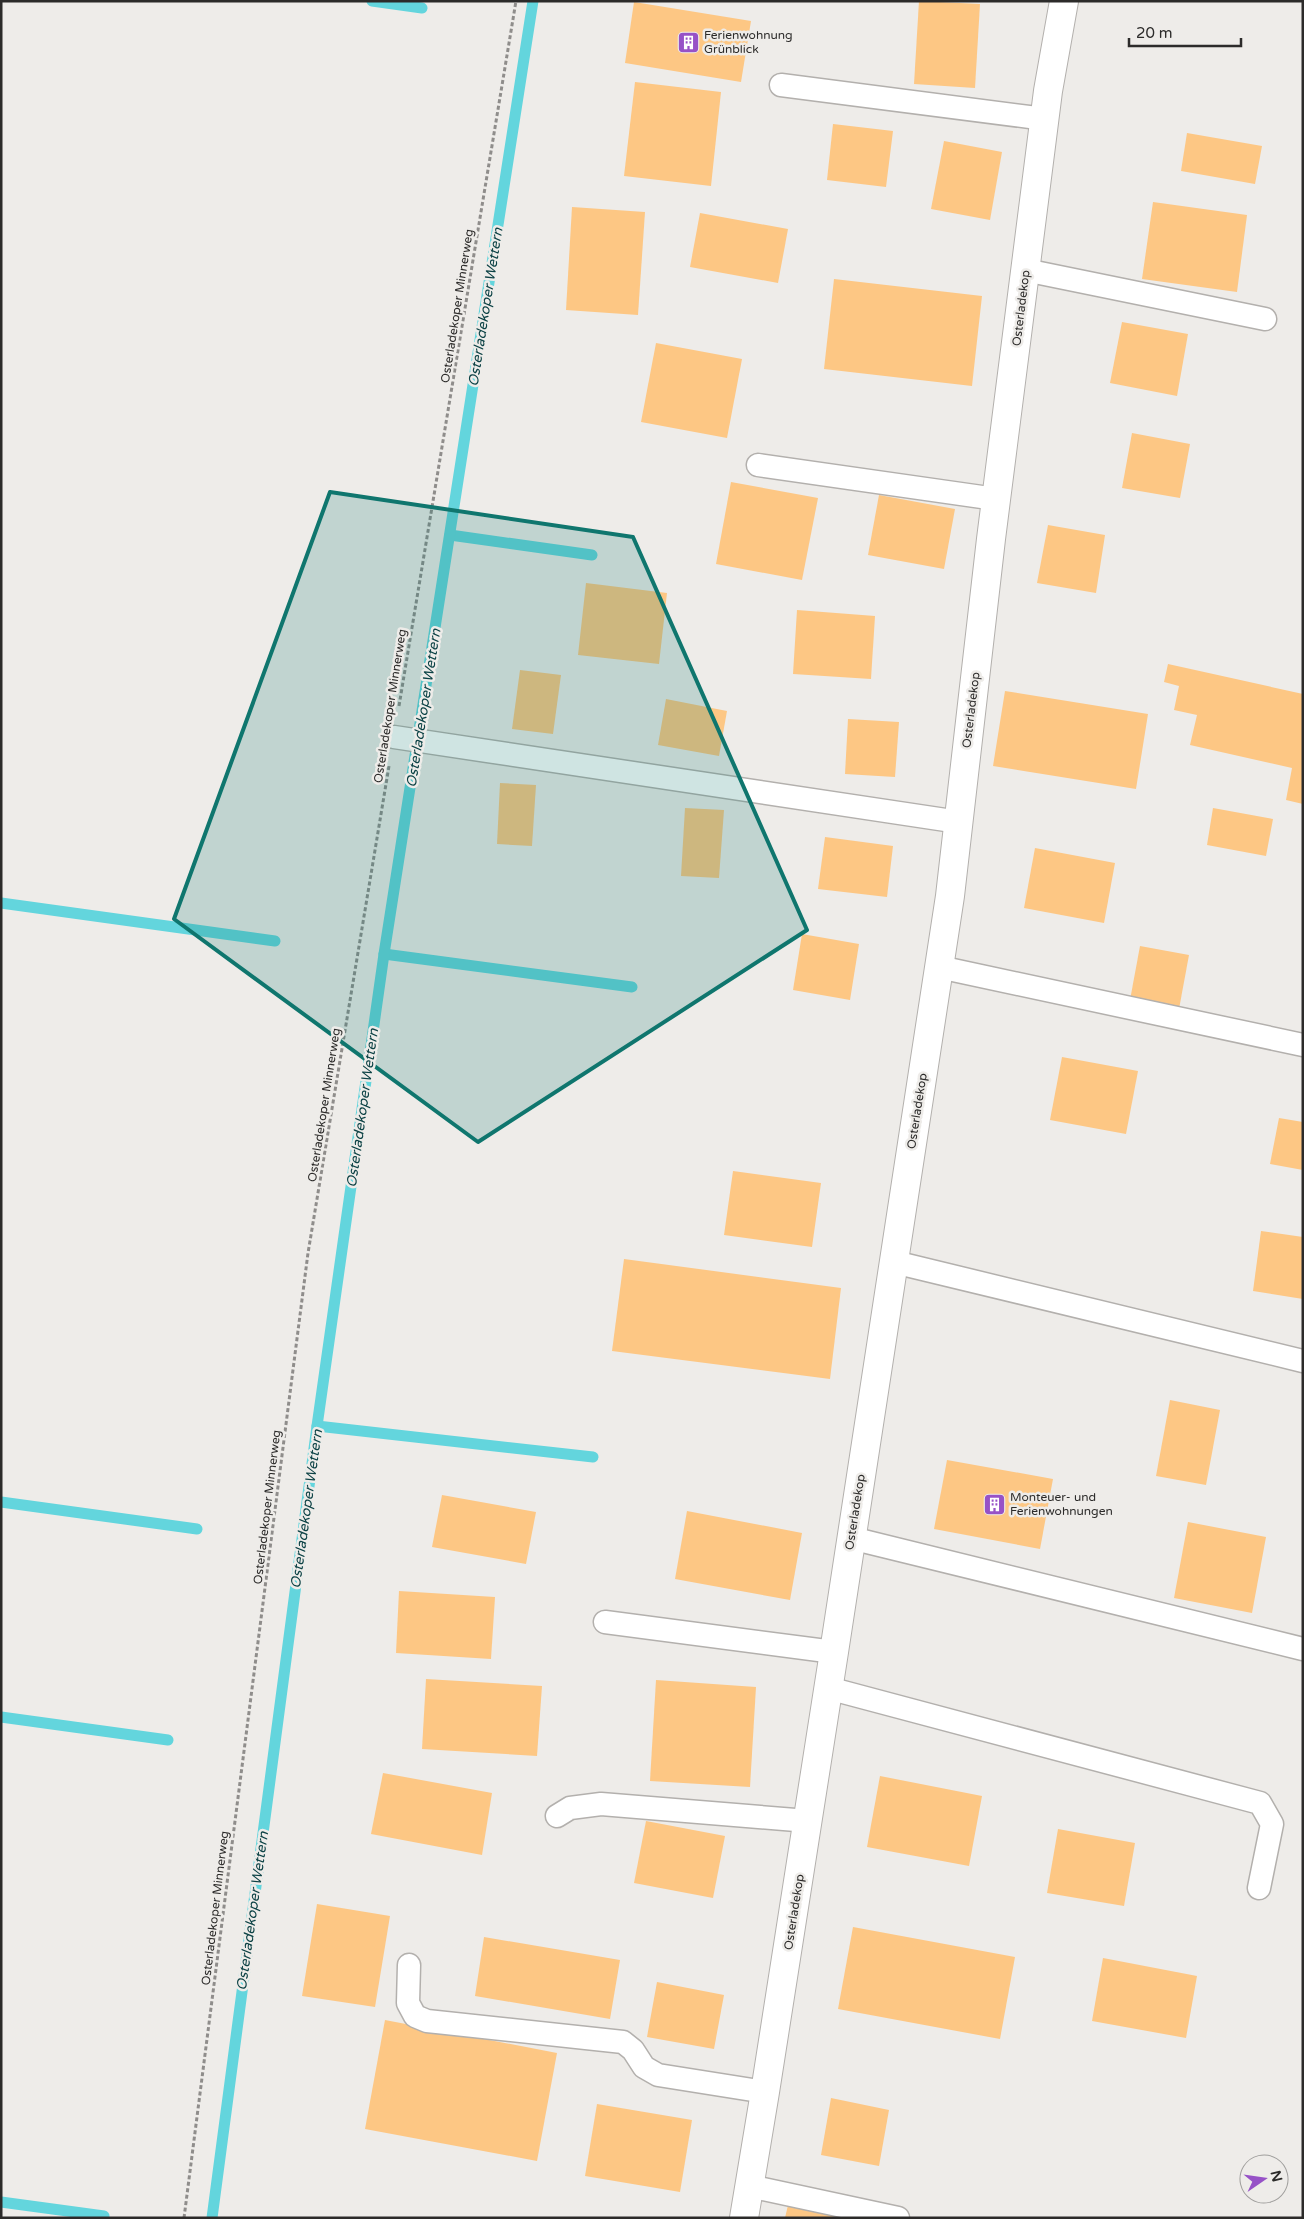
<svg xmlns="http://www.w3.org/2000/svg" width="1304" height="2219" viewBox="0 0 1304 2219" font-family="'Varela Round',sans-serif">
	<rect width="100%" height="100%" fill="#eeece9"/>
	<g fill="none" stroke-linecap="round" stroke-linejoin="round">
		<!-- stream -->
		<g stroke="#63d5dd" stroke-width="11">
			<path d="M372,1L422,8"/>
			<path d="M450,535L592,555"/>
			<path d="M1,903L275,941"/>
			<path d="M384,954L632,987"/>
			<path d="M317,1426L593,1457"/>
			<path d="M1,1502L197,1529"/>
			<path d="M1,1717L168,1740"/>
			<path d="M1,2202L104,2216"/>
			<path d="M212,2218L317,1426L384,954L533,1"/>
		</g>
	</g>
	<!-- building -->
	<g fill="#fdc784">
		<path d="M919,1L980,4L975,88L914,84Z"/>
		<path d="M634,2L751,21L741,82L625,63Z"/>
		<path d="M635,82L721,92L711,186L624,176Z"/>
		<path d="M833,124L893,131L886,187L827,180Z"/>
		<path d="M1187,133L1262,146L1255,184L1181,171Z"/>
		<path d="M944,141L1002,152L990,220L931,209Z"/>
		<path d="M1153,202L1247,215L1237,292L1142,279Z"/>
		<path d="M572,207L645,212L638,315L566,310Z"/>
		<path d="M700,213L788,229L778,283L690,267Z"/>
		<path d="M834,279L982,296L972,386L824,369Z"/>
		<path d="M1122,322L1188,334L1177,396L1110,383Z"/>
		<path d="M656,343L742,359L727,438L641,422Z"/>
		<path d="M1132,433L1190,444L1180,498L1122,488Z"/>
		<path d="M731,482L818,498L802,580L716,564Z"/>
		<path d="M879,495L955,509L944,569L868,555Z"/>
		<path d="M1048,525L1105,535L1096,593L1037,583Z"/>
		<path d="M586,583L667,593L659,664L578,655Z"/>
		<path d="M797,610L875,616L871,679L793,674Z"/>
		<path d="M1168,664L1303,694V804L1286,800L1292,768L1190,745L1197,715L1174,710L1179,686L1164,682Z"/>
		<path d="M520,670L561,675L553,734L512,729Z"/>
		<path d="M1005,691L1148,714L1136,789L993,766Z"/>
		<path d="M666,699L727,711L719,756L658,745Z"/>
		<path d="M848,719L899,722L895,777L845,774Z"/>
		<path d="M500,783L536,785L532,846L497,844Z"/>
		<path d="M685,808L724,810L719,878L681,876Z"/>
		<path d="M1213,808L1273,819L1266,856L1207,845Z"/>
		<path d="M825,837L893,846L887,897L818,889Z"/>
		<path d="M1035,848L1115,863L1104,923L1024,908Z"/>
		<path d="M802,934L859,944L850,1000L793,990Z"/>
		<path d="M1140,946L1189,955L1179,1009L1130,1000Z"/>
		<path d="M1062,1057L1138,1071L1126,1134L1050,1120Z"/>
		<path d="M1279,1118L1303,1122V1170L1270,1164Z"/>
		<path d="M733,1171L821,1183L812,1247L724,1235Z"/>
		<path d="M1261,1231L1303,1237V1299L1253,1291Z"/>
		<path d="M624,1259L841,1288L830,1379L612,1351Z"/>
		<path d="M1170,1400L1220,1410L1206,1485L1156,1476Z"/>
		<path d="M947,1460L1053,1479L1040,1549L934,1529Z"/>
		<path d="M442,1495L536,1512L526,1564L432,1547Z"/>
		<path d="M687,1511L802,1533L790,1600L675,1579Z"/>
		<path d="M1188,1522L1266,1537L1252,1613L1174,1598Z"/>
		<path d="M399,1591L495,1597L491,1659L396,1653Z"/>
		<path d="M426,1679L542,1686L537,1756L422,1749Z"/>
		<path d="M656,1680L756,1687L750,1787L650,1781Z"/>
		<path d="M383,1773L492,1793L482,1855L371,1834Z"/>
		<path d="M880,1776L982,1796L969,1866L867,1847Z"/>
		<path d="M646,1821L725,1836L713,1898L634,1883Z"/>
		<path d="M1058,1829L1135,1843L1124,1906L1047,1893Z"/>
		<path d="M317,1904L390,1916L375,2007L302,1996Z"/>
		<path d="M853,1927L1015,1957L1000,2039L838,2009Z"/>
		<path d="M484,1937L620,1960L610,2019L475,1996Z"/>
		<path d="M1103,1958L1197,1976L1186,2038L1092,2021Z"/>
		<path d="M657,1982L724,1995L714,2049L647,2037Z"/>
		<path d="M385,2020L557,2053L537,2161L365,2129Z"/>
		<path d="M831,2098L889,2110L879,2166L821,2155Z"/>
		<path d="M597,2104L692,2120L680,2192L585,2176Z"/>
		<path d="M788,2205L849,2218H785Z"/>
	</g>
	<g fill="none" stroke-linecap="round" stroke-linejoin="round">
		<defs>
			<g id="service">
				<path d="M781,85L1045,119"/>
				<path d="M1025,270L1265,319"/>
				<path d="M758,465L996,499"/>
				<path d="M394,737L959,822"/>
				<path d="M939,967L1303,1045"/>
				<path d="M894,1262L1303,1361"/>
				<path d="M851,1538L1303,1649"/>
				<path d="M605,1622L834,1652"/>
				<path d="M828,1688L1260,1803L1272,1824L1259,1888"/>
				<path d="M557,1816L570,1808L601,1804L808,1821"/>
				<path d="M409,1965L408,2003L415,2016L427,2021L623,2042L633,2050L644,2067L658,2075L765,2092"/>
				<path d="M749,2186L898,2218"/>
			</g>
			<path id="minor" d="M744,2218L765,2092L834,1652L950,896L991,539L1048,91L1064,1"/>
		</defs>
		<!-- service casing -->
		<use href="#service" stroke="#b3b0ad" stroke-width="25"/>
		<!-- minor casing -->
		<use href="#minor" stroke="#b3b0ad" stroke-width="30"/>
		<!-- path -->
		<g stroke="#8f8d8b" stroke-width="3" stroke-dasharray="4 2.5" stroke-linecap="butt">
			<path d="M399,706L516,1"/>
			<path d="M184,2218L308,1253L389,766"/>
		</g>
		<!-- service -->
		<use href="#service" stroke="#fff" stroke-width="22"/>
		<!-- minor -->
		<use href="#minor" stroke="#fff" stroke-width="28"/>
	</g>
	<!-- marked area -->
	<path fill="#0f766e" fill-opacity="0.2" stroke="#0f766e" stroke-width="4" stroke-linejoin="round" d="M330,492L633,537L807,930L478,1142L174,919Z"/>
	<!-- icons -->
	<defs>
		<symbol id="building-square" viewBox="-11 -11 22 22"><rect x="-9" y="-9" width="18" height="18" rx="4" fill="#9752c7" stroke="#eeece9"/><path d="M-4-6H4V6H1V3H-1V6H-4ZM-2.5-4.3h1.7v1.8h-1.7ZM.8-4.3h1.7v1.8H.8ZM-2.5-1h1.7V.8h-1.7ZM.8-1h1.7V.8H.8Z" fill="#fff"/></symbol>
	</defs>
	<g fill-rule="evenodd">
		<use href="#building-square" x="676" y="30" width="25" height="25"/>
		<use href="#building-square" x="982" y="1492" width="25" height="25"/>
	</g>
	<g text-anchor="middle" stroke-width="5" stroke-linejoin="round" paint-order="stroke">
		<!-- poi labels -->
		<g font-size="12" fill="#2c2b2a" stroke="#eeece9" text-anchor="start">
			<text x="704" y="39">Ferienwohnung<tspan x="704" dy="14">Grünblick</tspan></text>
			<text x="1010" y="1501">Monteuer- und<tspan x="1010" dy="14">Ferienwohnungen</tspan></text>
		</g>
		<!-- street labels -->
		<g font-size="12" fill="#2c2b2a" stroke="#eeece9">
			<text transform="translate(457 306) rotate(-81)" y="4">Osterladekoper Minnerweg</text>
			<text transform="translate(1021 308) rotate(-83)" y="4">Osterladekop</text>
			<text transform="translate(390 706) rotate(-81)" y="4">Osterladekoper Minnerweg</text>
			<text transform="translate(971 710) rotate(-83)" y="4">Osterladekop</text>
			<text transform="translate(324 1105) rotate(-81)" y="4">Osterladekoper Minnerweg</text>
			<text transform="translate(917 1111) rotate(-81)" y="4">Osterladekop</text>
			<text transform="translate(267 1507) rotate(-83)" y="4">Osterladekoper Minnerweg</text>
			<text transform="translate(855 1512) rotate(-81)" y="4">Osterladekop</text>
			<text transform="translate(215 1908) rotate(-83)" y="4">Osterladekoper Minnerweg</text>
			<text transform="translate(794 1912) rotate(-81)" y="4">Osterladekop</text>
		</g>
		<!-- water labels -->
		<g font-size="14" font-style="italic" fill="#0c4245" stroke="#eeece9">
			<text transform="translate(485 307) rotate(-81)" y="5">Osterladekoper Wettern</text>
			<text transform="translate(423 708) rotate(-81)" y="5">Osterladekoper Wettern</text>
			<text transform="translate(362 1108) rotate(-82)" y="5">Osterladekoper Wettern</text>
			<text transform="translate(306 1509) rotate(-82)" y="5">Osterladekoper Wettern</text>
			<text transform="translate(252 1911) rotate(-82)" y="5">Osterladekoper Wettern</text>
		</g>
	</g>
	<!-- border -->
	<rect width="1304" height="2219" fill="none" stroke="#2c2b2a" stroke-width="5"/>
	<!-- north arrow -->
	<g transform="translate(1264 2179) rotate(77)"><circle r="24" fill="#eeece9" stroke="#a09f9d"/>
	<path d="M0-4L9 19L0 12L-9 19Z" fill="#9752c7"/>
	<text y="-8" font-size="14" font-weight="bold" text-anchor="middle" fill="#2c2b2a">N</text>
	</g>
	<!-- scale -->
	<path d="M1129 38v8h112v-8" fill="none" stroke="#2c2b2a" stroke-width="2.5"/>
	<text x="1136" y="38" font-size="15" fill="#2c2b2a" stroke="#eeece9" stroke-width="4" paint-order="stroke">20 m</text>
</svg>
